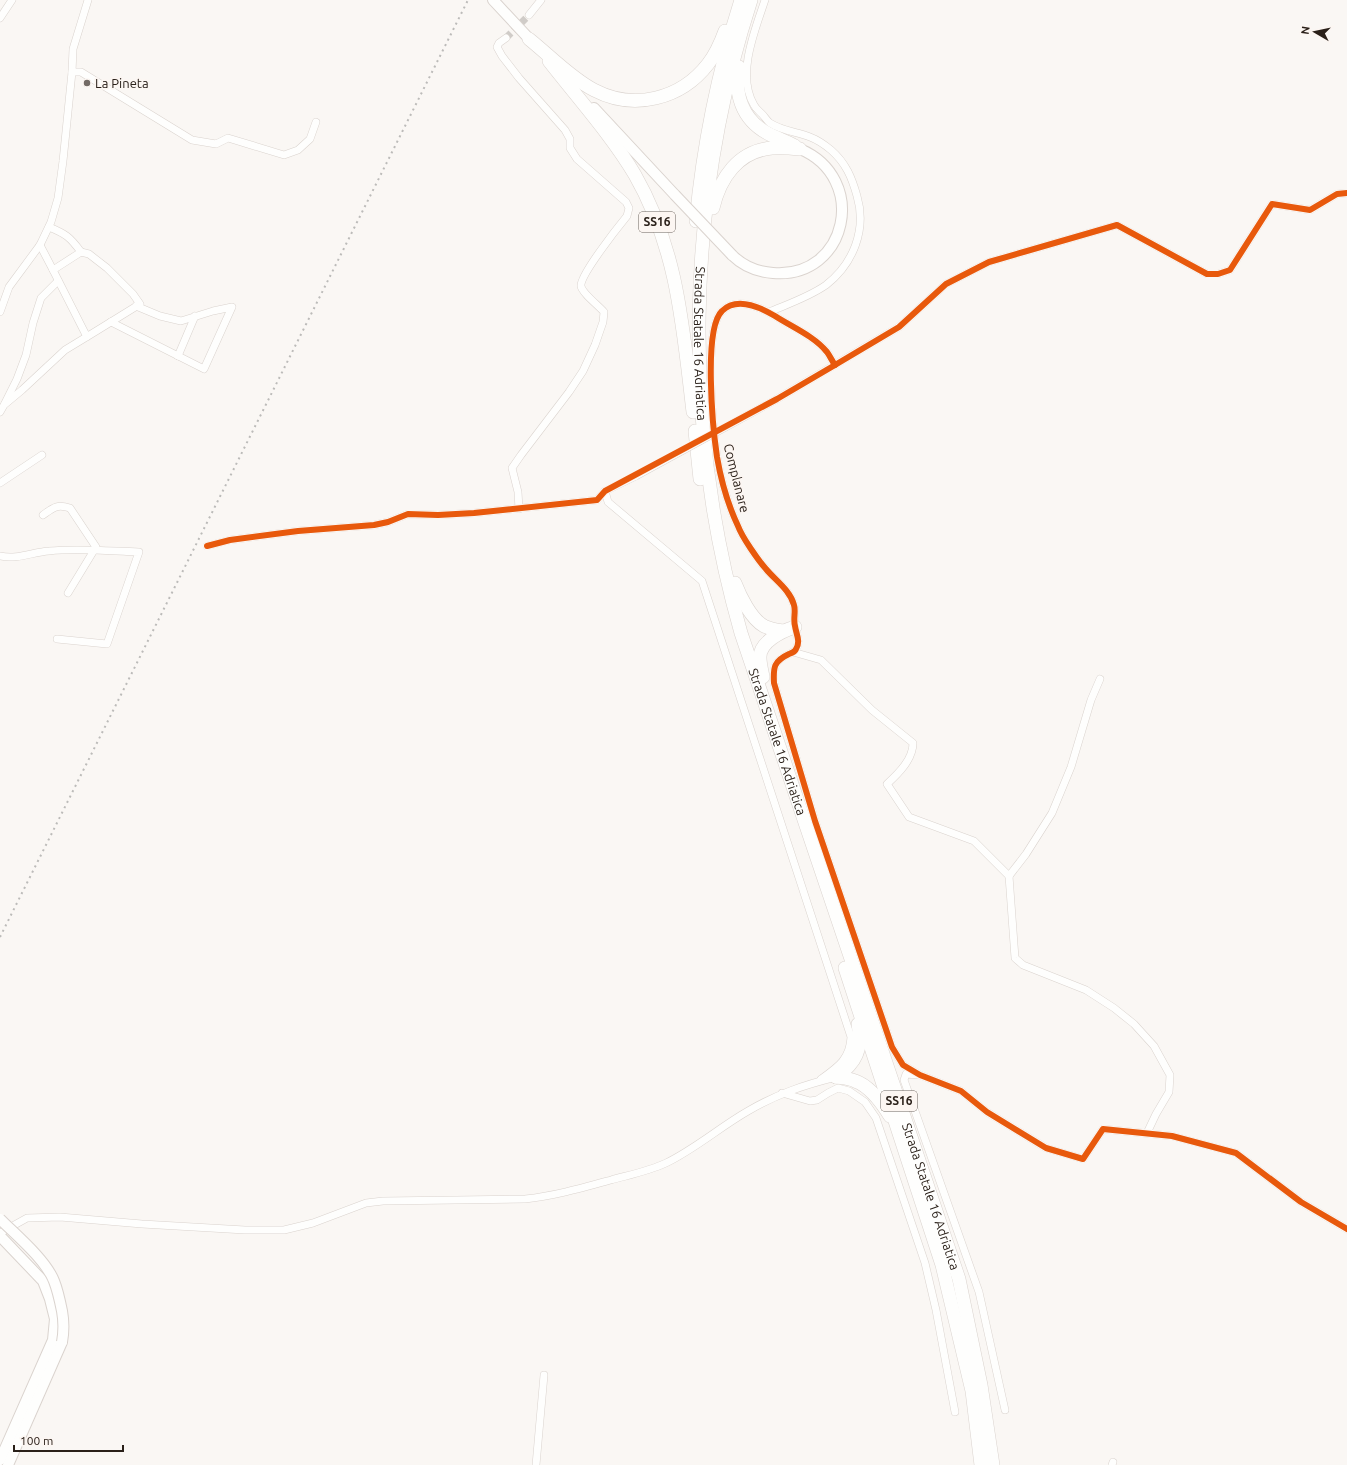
<svg xmlns="http://www.w3.org/2000/svg" width="1347" height="1465" viewBox="0 0 1347 1465" font-family="Ubuntu,sans-serif">
	<rect width="100%" height="100%" fill="#faf7f4"/>
	<g fill="none" stroke-linecap="round" stroke-linejoin="round">
		<!-- street-tunnel -->
		<path stroke="#d0ccc8" stroke-width="7" stroke-dasharray="7 3.5" stroke-linecap="butt" d="M506,38L529,15"/>
		<defs>
			<g id="street">
				<path d="M765,0C755,30 736,75 754,105C756,109 759,111 762,114C765,117 767,121 770,123C782,131 798,132 810,137C818,140 825,145 831,150C846,163 852,178 857,196C867,230 853,264 826,285C809,297 788,304 769,312"/>
				<path d="M529,15L541,0"/>
				<path d="M0,18L12,0"/>
				<path d="M506,38L499,43L497,47L502,56L519,78L565,130L570,139V148L577,159L626,202L629,208L627,216C618,227 580,275 581,286C582,293 599,306 604,312L603,322L595,345L583,371L569,392L521,455L512,468L518,492L519,509"/>
				<path d="M72,72H81L192,140L216,144L228,138L284,155L298,150L310,139L316,122"/>
				<path d="M49,227C66,234 70,237 81,252"/>
				<path d="M40,245L53,270"/>
				<path d="M0,312L9,287L40,245L51,222L58,198L63,161L72,72L73,49L88,0"/>
				<path d="M111,322L204,369L232,307L213,311L181,321L160,316L136,306"/>
				<path d="M178,356L195,316"/>
				<path d="M835,365C832,361 830,356 827,352C814,336 792,327 775,316C760,307 737,296 722,311C703,329 713,430 717,457C721,480 728,505 738,526C742,537 758,560 766,569C775,580 790,590 794,605C796,611 793,619 795,626C796,634 801,641 796,649C795,652 792,653 789,654C774,661 773,667 774,683L815,821L892,1047L903,1065L920,1075L961,1091L987,1112L1046,1148L1083,1159L1103,1129L1172,1136L1236,1153L1301,1202L1347,1229"/>
				<path d="M777,399L899,327L946,284L989,262L1117,225L1207,274H1218L1230,270L1272,204L1310,210L1337,194L1347,193"/>
				<path d="M5,403L17,379L26,355L33,323L41,298L58,281"/>
				<path d="M0,412L4,405L22,390L65,350L93,333L140,304L133,294L107,268L89,254L81,252L53,270L87,337"/>
				<path d="M0,483L42,455"/>
				<path d="M605,491L608,502L702,581L851,1037C850,1059 838,1067 821,1079"/>
				<path d="M43,515C54,507 57,504 70,508L96,547L68,593"/>
				<path d="M207,546L230,540L298,531L374,525L388,522L408,514L438,515L474,513L597,500L605,491L636,476"/>
				<path d="M0,556C17,560 33,552 49,551C79,548 109,551 139,552L107,644L57,639"/>
				<path d="M793,652L821,660L872,710L913,743C913,759 899,773 887,784L909,817L974,841L1009,876L1015,958L1023,965L1086,990L1114,1008L1134,1024L1154,1046L1170,1075L1169,1092L1156,1114L1147,1133"/>
				<path d="M1009,876L1026,854L1052,813L1071,767L1091,700L1100,679"/>
				<path d="M918,1075L906,1074L904,1080L979,1292L1005,1410"/>
				<path d="M782,1093L810,1101L817,1100L828,1093L838,1088L849,1091L865,1102L876,1118L925,1263L936,1310L955,1412"/>
				<path d="M0,1233L27,1218L60,1217L142,1224L245,1230H284L313,1223L366,1203L383,1201L525,1199C554,1196 582,1188 611,1180C629,1175 649,1171 666,1163C695,1149 720,1127 748,1111C777,1094 804,1085 836,1077"/>
				<path d="M536,1465L544,1375"/>
				<path d="M1112,1465L1113,1462"/>
			</g>
			<g id="secondary">
				<path d="M493,0L534,44"/>
				<path d="M594,108L675,195"/>
				<path d="M732,255C743,266 758,272 773,273C848,279 869,178 800,149"/>
				<path d="M0,1236L43,1281L50,1299L55,1319L53,1340L0,1460"/>
				<path d="M8,1465L62,1342"/>
			</g>
			<g id="highway">
				<path id="s1" d="M751,0C685,204 682,427 741,633L959,1279L981,1385L993,1465"/>
				<path d="M529,39C549,55 572,79 594,90C634,111 681,99 708,64C716,54 721,42 725,31"/>
				<path d="M549,61C577,97 612,136 635,175C678,250 683,329 693,412"/>
				<path d="M739,67C734,94 742,119 767,133C776,138 786,141 795,146"/>
				<path d="M713,208C720,178 738,151 772,148C781,147 791,148 800,149"/>
				<path d="M696,221C703,146 718,72 741,0"/>
				<path d="M695,431L700,479"/>
				<path d="M735,583C740,596 751,619 764,626C770,629 776,630 783,631"/>
				<path d="M763,677C762,671 760,664 760,658C759,642 782,631 795,627"/>
				<path d="M845,968L942,1265L972,1391L981,1465"/>
				<path d="M836,1077C856,1063 863,1049 858,1024"/>
				<path d="M836,1077C842,1078 849,1078 855,1081C870,1086 882,1103 890,1116"/>
			</g>
		</defs>
		<!-- street casing -->
		<use href="#street" stroke="#dad3ce" stroke-width="8"/>
		<!-- secondary casing -->
		<use href="#secondary" stroke="#dad3ce" stroke-width="12"/>
		<!-- highway casing -->
		<use href="#highway" stroke="#dad3ce" stroke-width="14"/>
		<!-- street -->
		<use href="#street" stroke="#fefefd" stroke-width="7"/>
		<!-- secondary -->
		<use href="#secondary" stroke="#fefefd" stroke-width="10"/>
		<!-- highway -->
		<use href="#highway" stroke="#fefefd" stroke-width="13"/>
		<!-- rail -->
		<path stroke="#bcbbb9" stroke-width="2" stroke-dasharray="2 4" stroke-linecap="butt" d="M0,937L468,0"/>
		<defs>
			<path id="street-bridge" d="M636,476L777,399"/>
			<g id="secondary-bridge">
				<path d="M675,195L732,255"/>
				<path d="M0,1219C16,1235 46,1260 54,1281C58,1291 60,1301 62,1311C64,1322 64,1331 62,1342"/>
			</g>
		</defs>
		<!-- street-bridge casing -->
		<use href="#street-bridge" stroke="#dad3ce" stroke-width="8" stroke-linecap="butt"/>
		<!-- secondary-bridge casing -->
		<use href="#secondary-bridge" stroke="#dad3ce" stroke-width="12" stroke-linecap="butt"/>
		<!-- street-bridge -->
		<use href="#street-bridge" stroke="#fefefd" stroke-width="7"/>
		<!-- secondary-bridge -->
		<use href="#secondary-bridge" stroke="#fefefd" stroke-width="10"/>
		<defs>
			<g id="cycleway">
				<path d="M835,365C832,361 830,356 827,352C814,336 792,327 775,316C760,307 737,296 722,311C703,329 713,430 717,457C721,480 728,505 738,526C742,537 758,560 766,569C775,580 790,590 794,605C796,611 793,619 795,626C796,634 801,641 796,649C795,652 792,653 789,654C774,661 773,667 774,683L815,821L892,1047L903,1065L920,1075L961,1091L987,1112L1046,1148L1083,1159L1103,1129L1172,1136L1236,1153L1301,1202L1347,1229"/>
				<path d="M207,546L230,540L298,531L374,525L388,522L408,514L438,515L474,513L597,500L605,491L777,399L835,365L899,327L946,284L989,262L1117,225L1207,274H1218L1230,270L1272,204L1310,210L1337,194L1347,193"/>
			</g>
		</defs>
		<!-- cycleway casing -->
		<use href="#cycleway" stroke="#fcf6f2" stroke-width="8"/>
		<!-- cycleway -->
		<use href="#cycleway" stroke="#e8590c" stroke-width="6"/>
	</g>
	<!-- markers -->
	<circle fill="#736b66" stroke="#fcf6f2" stroke-width="1.5" cx="87" cy="83" r="4"/>
	<g text-anchor="middle" stroke-width="3.5" stroke-linejoin="round" paint-order="stroke">
		<!-- shield labels -->
		<g fill="#fcf6f2" stroke="#69605a" stroke-width="1">
			<rect x="639" y="212" width="36" height="20" rx="3"/>
			<rect x="881" y="1091" width="36" height="20" rx="3"/>
		</g>
		<g font-size="12" font-weight="bold" fill="#2a2019">
			<text x="657" y="226">SS16</text>
			<text x="899" y="1105">SS16</text>
		</g>
		<!-- poi labels -->
		<g font-size="13" fill="#2a2019" stroke="#fcf6f2" text-anchor="start">
			<text x="95" y="88">La Pineta</text>
		</g>
		<!-- street labels -->
		<g font-size="13" fill="#2a2019" stroke="#fcf6f2">
			<text dy="5" stroke="none"><textPath href="#s1" startOffset="349">Strada Statale 16 Adriatica</textPath></text>
			<text transform="translate(737 478) rotate(76)" y="5">Complanare</text>
			<text dy="5" stroke="none"><textPath href="#s1" startOffset="757">Strada Statale 16 Adriatica</textPath></text>
			<text dy="5" stroke="none"><textPath href="#s1" startOffset="1237">Strada Statale 16 Adriatica</textPath></text>
		</g>
	</g>
	<!-- north arrow -->
	<g transform="translate(1315 32) rotate(279)" stroke="#fcf6f2" stroke-width="3" paint-order="stroke">
	<path d="M0-3L7 15L0 10L-7 15Z" fill="#2a2019"/>
	<text y="-6" font-size="11" font-weight="bold" text-anchor="middle" fill="#2a2019">N</text>
	</g>
	<!-- scale -->
	<path d="M14 1445v6h109v-6" fill="none" stroke="#2a2019" stroke-width="2"/>
	<text x="20" y="1445" font-size="12" fill="#2a2019" stroke="#fcf6f2" stroke-width="3" paint-order="stroke">100 m</text>
</svg>
